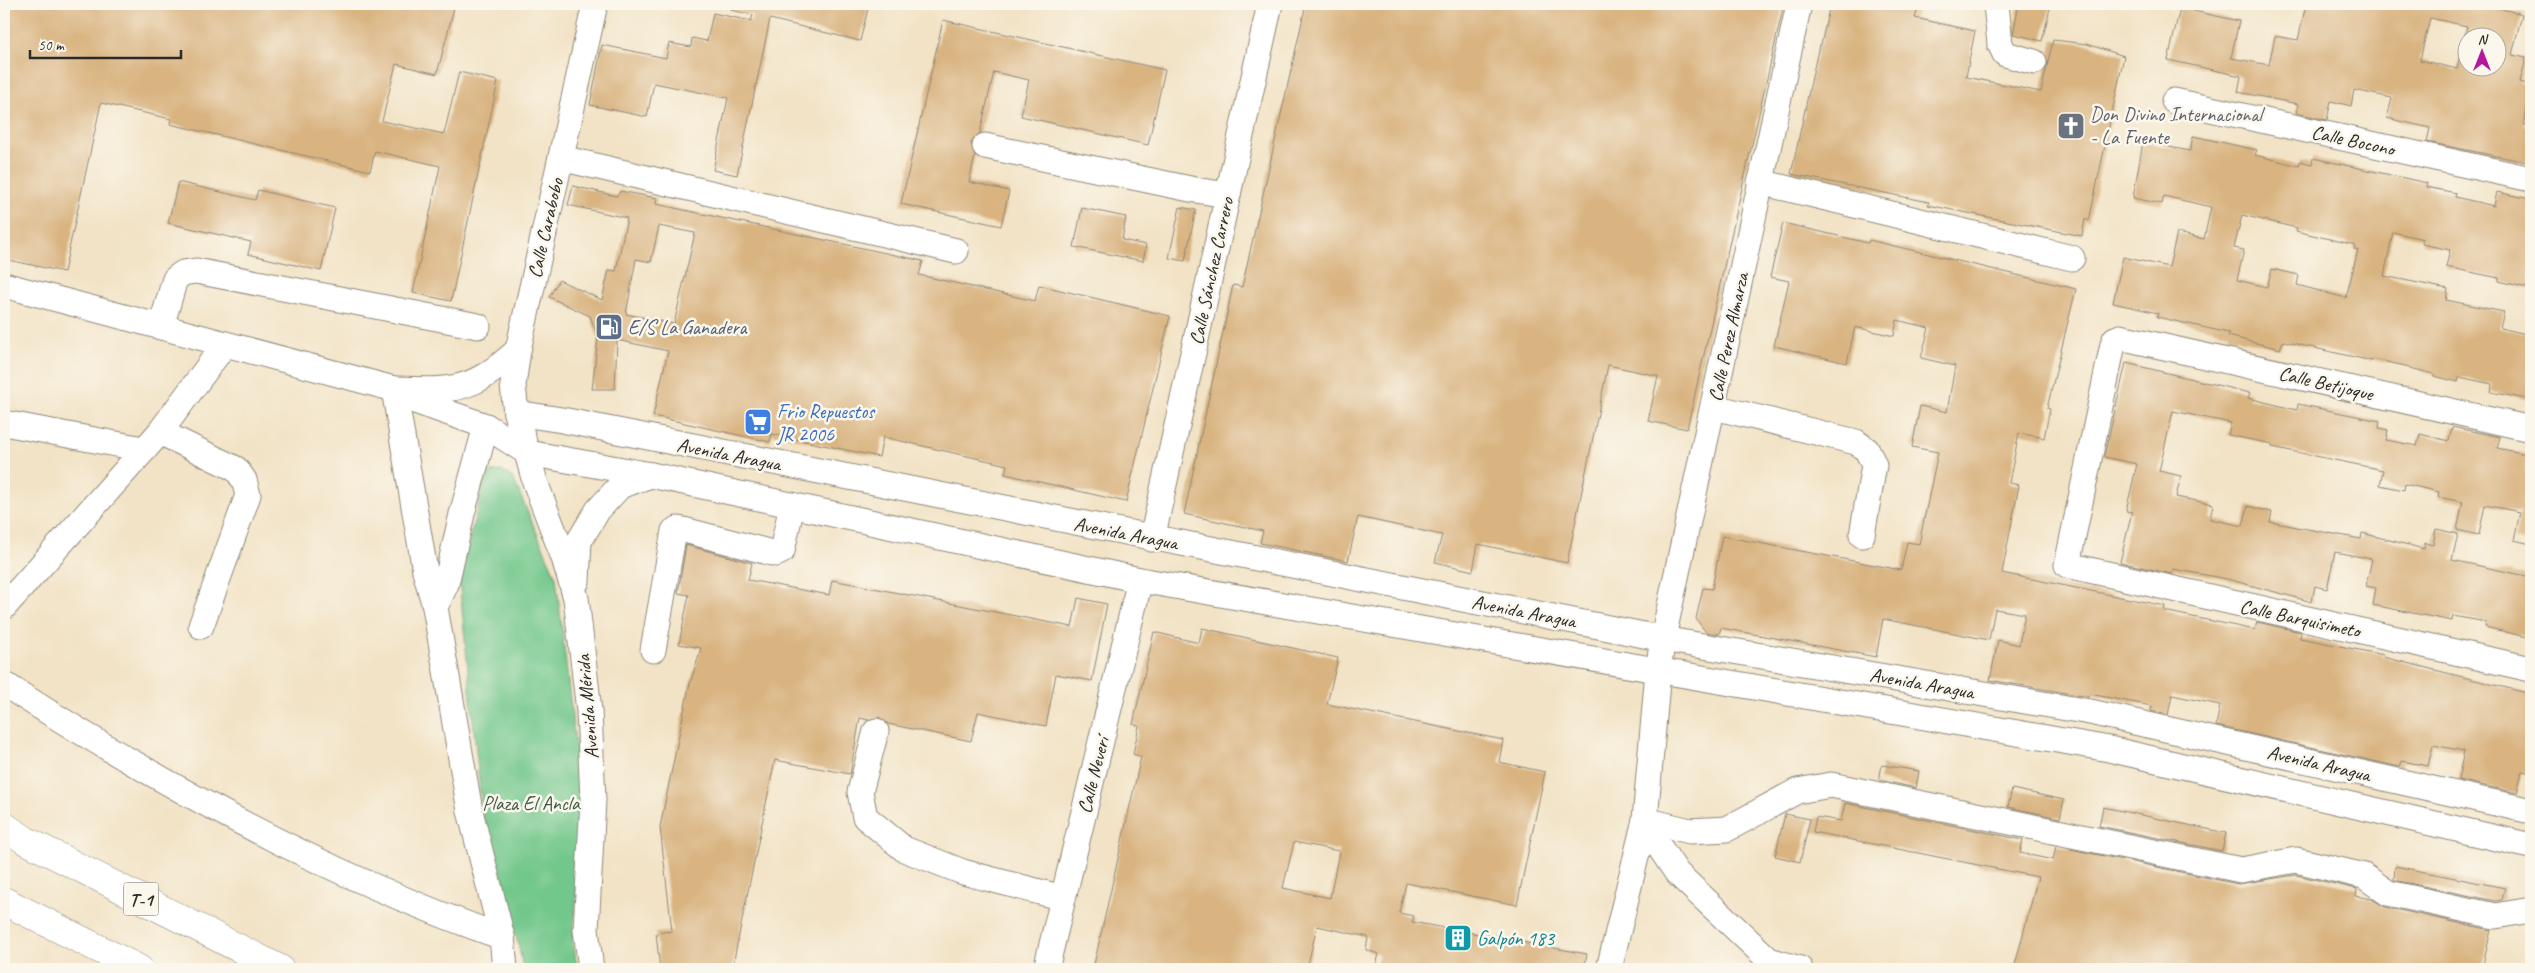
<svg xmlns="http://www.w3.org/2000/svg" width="2535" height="973" viewBox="0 0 2535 973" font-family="Caveat,sans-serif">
	<rect width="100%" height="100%" fill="#fbf7ec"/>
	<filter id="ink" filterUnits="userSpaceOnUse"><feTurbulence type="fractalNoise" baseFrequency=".02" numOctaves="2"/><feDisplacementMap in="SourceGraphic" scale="10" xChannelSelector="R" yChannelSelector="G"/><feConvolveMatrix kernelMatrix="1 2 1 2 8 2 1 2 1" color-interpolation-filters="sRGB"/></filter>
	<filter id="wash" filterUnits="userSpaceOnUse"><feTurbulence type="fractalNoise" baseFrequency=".0096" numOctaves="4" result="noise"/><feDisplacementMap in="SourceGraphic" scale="20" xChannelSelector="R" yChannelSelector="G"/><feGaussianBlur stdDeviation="1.12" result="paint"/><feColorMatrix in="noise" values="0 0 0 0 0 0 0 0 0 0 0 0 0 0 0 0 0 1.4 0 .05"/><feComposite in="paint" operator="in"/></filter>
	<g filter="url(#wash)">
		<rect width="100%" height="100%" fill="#f2e3c6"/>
		<!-- green -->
		<path fill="#72c78b" stroke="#4e795b" d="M502,471L513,478L556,577L583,812L573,940L577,969H523L519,947L483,820L459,579L484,483L490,472Z"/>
		<g id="blocks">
			<!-- building -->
			<g fill="#d9b481" fill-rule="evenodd">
				<path d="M4,4H455L437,74L396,64L382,121L444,134L459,72L498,81L451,301L413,293L440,166L375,151L370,171L170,124L171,119L101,103L64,272L4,259Z"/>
				<path d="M732,4H869L860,41L770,19L737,175L713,170L728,98L654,83L647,117L590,105L602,45L666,58L669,43L691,47L692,38L707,41L713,13L751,21L753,15L731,10Z"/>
				<path d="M1306,4H1784L1687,429L1648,421L1658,376L1608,365L1567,563L1478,544L1473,571L1435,562L1442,535L1358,517L1348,561L1260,543L1263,531L1184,514L1233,285L1242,287Z"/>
				<path d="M1830,4H1919L1915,18L1975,31L1966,77L2041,92L2053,40L2087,44L2124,56L2089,221L2085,219L2082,236L1928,205L1929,202L1791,174L1819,45H1821Z"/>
				<path d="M2019,4H2051L2042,41L2013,34Z"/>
				<path d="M2306,4H2494V7L2522,14L2512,55L2526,58L2520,82L2531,85L2524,125L2531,127V163L2427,142L2430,128L2387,118L2392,98L2354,90L2351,106L2331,101L2327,120L2296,113L2298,104L2238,92L2241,76L2168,60L2180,8L2239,21L2231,58L2269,65L2275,36L2298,40ZM2430,18L2467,26L2457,69L2420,60ZM2468,38H2498V68H2468Z"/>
				<path d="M943,20L1165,70L1148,145L1021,116L1029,80L994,72L980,133L971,143L975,156L969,182L1009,191L1001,226L901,204Z"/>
				<path d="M2193,136L2257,150L2255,155L2299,166L2300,161L2312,164L2313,158L2427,183L2426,187L2456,193L2455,197L2494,206L2497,192L2531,199V289L2499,281V278L2446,267L2450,250L2422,244L2423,239L2393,232L2384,276L2448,289L2446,300L2504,312L2500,328L2531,335V400L2491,392L2492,384L2459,377L2458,382L2434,376V374L2410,368V367L2373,359L2372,361L2283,341L2280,349L2228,336L2229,333L2157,317L2158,313L2113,303L2123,257L2169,267L2177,233L2204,239L2211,207L2164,196L2162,204L2133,198L2143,142L2190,151ZM2242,215L2297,228L2296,231L2355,245L2354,249L2358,250L2346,298L2297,285L2299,275L2272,269L2267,287L2237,280L2244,250L2234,248Z"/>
				<path d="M178,182L255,200L258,190L335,208L321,271L248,254L251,242L168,223Z"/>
				<path d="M573,186L617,196L620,191L657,198L656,204L923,261L919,275L1035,301L1039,285L1170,316L1126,502L1005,474L1007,465L883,437L879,457L772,434L770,442L653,416L668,351L617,340L615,389H592L598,337L590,316L549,297L559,280L602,300L609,270L616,271L627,218L568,205ZM659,226L695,233L674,324L626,314L636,259L651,262Z"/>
				<path d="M1180,207L1196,210L1185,261L1169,258Z"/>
				<path d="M1082,208L1126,217L1122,240L1146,245L1143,261L1074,247Z"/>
				<path d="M1783,223L1868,243L1869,240L1920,252L2076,289L2047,408L2050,409L2044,438L2019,433L2009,483L2019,485L2002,573L2165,606L2164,611L2255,630L2257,622L2301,632L2300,638L2384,655L2383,657L2531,694V773L2522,771L2517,793L2458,780L2464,751L2433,745L2428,766L2402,761L2400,767L2216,726L2220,705L2172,695L2168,715L2151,711L2152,706L2090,694L2089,697L1990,680L1998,640L2019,645L2025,614L1995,609L1989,640L1883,619L1876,657L1721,628L1719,634L1706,632L1696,619L1703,588L1712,589L1722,536L1901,570L1907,542L1919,544L1938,452L1912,447L1920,406L1947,412L1955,366L1921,358L1929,328L1897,320L1894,336L1855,327L1847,363L1774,346L1789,281L1770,277Z"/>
				<path d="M2126,363L2250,393L2248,398L2297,410L2298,404L2380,421L2379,428L2388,430L2386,440L2417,446L2420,434L2449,441L2452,427L2500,437L2497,448L2531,455V544L2514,540L2520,512L2485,505L2479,535L2457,530L2463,502L2438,497L2439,492L2405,484L2404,490L2380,485L2383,470L2272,447V444L2228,435L2231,423L2173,411L2159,471L2181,476L2176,497L2213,504L2210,519L2243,526L2248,506L2272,512L2270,522L2361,539L2362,533L2424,549L2425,543L2433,545L2436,529L2458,534L2452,560L2531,577V638L2485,627L2486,622L2453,616L2452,621L2373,605L2376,588L2366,586L2372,559L2335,552L2327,589L2315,586L2312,602L2227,579L2173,569L2172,574L2120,562L2132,512L2126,511L2137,464L2104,457Z"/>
				<path d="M686,545L752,563L748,580L829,595L832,580L1072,627L1078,598L1107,604L1092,681L1056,674L1046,726L978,712L971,741L888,724L879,717L868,720L860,718L850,774L775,760L732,969H660L656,933L672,931L660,827L689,687L701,648L679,644L689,595L678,593Z"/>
				<path d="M1202,628L1338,658L1327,704L1503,740L1499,762L1545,772L1517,905L1406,883L1399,913L1414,916L1412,922L1587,954L1584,969H1375L1379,954L1366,950L1368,937L1317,926L1307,969H1093L1141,757L1133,754L1139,726L1133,724L1154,632L1199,643ZM1294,842L1339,851L1330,898L1283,888Z"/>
				<path d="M1882,765L1919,771L1916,788L1879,780Z"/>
				<path d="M2012,789L2064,800L2060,818L2008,807Z"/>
				<path d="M1845,803L2023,840L2020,853L2053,860L2056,846L2238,884L2296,875L2357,889L2356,896L2372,899L2385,907L2491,930L2482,969H2014L2038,877L1813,832L1816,817L1841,821Z"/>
				<path d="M2103,807L2226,833L2222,851L2099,826Z"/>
				<path d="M1785,814L1810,819L1800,862L1775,856Z"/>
				<path d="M2395,866L2505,888L2502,900L2495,901L2394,880Z"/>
			</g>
		</g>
	</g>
	<g filter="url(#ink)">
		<use href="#blocks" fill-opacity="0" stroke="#8e8778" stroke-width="1"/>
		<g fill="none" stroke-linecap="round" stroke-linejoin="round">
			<defs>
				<g id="minor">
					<path d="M1799,4L1663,638L1658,671L1645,820L1654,839L1677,873L1769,960L1800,969"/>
					<path d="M1996,4L2000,44L2005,54L2034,62"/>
					<path d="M2174,101L2531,179"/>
					<path d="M985,146L1195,190L1228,195"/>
					<path d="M561,158L956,251"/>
					<path d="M1760,182L2072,258"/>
					<path d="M4,285L394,389C455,391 471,392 518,350"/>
					<path d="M161,327L175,279L183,273L196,271L478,326"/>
					<path d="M394,389L412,400L486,426L528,453L651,475L1140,580L2109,749L2531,846"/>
					<path d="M394,389L425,571L435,607L470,811L502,937L505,969"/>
					<path d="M1714,407L1856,442L1867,450L1874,465L1862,535"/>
					<path d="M516,413L562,420L1674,641L2090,712L2531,811"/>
					<path d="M4,423L143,449"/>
					<path d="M2531,429L2120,337L2115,339L2113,344L2067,565L2531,669"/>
					<path d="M160,432L236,469L244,480L248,495L201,626"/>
					<path d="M1152,539L1270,4"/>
					<path d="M577,581L579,541L598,510L620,486L651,475"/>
					<path d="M4,607L160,432L225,344"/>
					<path d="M435,607L446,584L462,514L486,426"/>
					<path d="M653,650L674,531L678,529L684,530L776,554L782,551L792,505"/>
					<path d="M4,684C157,782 330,877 502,937"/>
					<path d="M876,731L860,792L865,817L904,849L963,872L1063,898"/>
					<path d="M591,969L586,930L593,800L589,711L576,598L564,558L535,482L516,413L513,385L518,350L595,4"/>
					<path d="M1046,969L1140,580"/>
					<path d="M1609,969L1645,820L1690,831L1727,829L1797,791L1831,785L2241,870L2296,860L2364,876L2388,893L2495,916L2531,910"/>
				</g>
				<g id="highway">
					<path d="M4,826L25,840L280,969"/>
					<path d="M4,901L139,969"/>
				</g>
			</defs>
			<!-- minor casing -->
			<use href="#minor" stroke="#8e8778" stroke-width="27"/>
			<!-- highway casing -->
			<use href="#highway" stroke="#8e8778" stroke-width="29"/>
			<!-- minor -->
			<use href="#minor" stroke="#fff" stroke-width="25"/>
			<!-- highway -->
			<use href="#highway" stroke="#fff" stroke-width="28"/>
		</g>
	</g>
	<!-- icons -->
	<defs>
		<symbol id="church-square" viewBox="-11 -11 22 22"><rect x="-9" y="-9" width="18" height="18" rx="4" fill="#6b7280" stroke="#fbf7ec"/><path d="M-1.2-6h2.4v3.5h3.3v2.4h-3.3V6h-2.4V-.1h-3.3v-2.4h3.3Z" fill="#fff"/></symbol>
		<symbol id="fuel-square" viewBox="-11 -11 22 22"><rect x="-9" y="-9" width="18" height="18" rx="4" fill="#5c6f8a" stroke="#fbf7ec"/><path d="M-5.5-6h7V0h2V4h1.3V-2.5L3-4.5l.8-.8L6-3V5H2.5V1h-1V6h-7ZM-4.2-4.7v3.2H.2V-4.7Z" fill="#fff"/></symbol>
		<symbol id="supermarket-square" viewBox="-11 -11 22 22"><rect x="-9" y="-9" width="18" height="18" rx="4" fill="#3f7fe0" stroke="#fbf7ec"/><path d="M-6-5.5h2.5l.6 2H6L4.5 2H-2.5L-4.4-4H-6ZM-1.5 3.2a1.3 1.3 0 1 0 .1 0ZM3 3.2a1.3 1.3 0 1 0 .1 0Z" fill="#fff"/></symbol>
		<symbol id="building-square" viewBox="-11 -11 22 22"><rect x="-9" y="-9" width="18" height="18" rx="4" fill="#0f9aa8" stroke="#fbf7ec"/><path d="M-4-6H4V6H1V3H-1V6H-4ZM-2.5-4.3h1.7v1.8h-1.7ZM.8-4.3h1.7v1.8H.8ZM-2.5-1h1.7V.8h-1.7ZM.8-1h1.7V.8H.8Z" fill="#fff"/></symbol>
	</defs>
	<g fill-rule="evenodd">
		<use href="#church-square" x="2055" y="110" width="32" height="32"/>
		<use href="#fuel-square" x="593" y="311" width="32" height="32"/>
		<use href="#supermarket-square" x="742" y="406" width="32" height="32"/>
		<use href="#building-square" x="1442" y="922" width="32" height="32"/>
	</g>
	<g text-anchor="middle" stroke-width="5" stroke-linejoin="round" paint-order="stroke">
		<!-- shield labels -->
		<rect fill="#fbf7ec" stroke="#696865" stroke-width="1" x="123.5" y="882.5" width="35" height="33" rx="4"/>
		<g font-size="19" font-weight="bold" fill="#2b2b2b">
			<text x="141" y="906">T-1</text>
		</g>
		<!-- worship labels -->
		<g font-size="20" fill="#5b616d" stroke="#fbf7ec" text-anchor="start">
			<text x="2090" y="121">Don Divino Internacional<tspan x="2090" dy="23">- La Fuente</tspan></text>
		</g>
		<!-- street labels -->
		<g font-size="20" fill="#2b2b2b" stroke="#fbf7ec">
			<text transform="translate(2353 140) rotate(12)" y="7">Calle Bocono</text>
			<text transform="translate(545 228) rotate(-77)" y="7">Calle Carabobo</text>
			<text transform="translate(1211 271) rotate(-78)" y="7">Calle Sánchez Carrero</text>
			<text transform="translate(1728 337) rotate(-78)" y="7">Calle Perez Almarza</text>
			<text transform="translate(2326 383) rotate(13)" y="7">Calle Betijoque</text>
			<text transform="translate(729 454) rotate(11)" y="7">Avenida Aragua</text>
			<text transform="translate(1126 533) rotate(11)" y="7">Avenida Aragua</text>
			<text transform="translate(1524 611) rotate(11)" y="7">Avenida Aragua</text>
			<text transform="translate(2300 618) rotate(12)" y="7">Calle Barquisimeto</text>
			<text transform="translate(1922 683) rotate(10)" y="7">Avenida Aragua</text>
			<text transform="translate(587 707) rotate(-95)" y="7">Avenida Mérida</text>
			<text transform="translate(2319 763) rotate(13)" y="7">Avenida Aragua</text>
			<text transform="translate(1093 775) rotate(-76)" y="7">Calle Neverí</text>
		</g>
		<!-- service labels -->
		<g font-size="20" fill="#4e5e75" stroke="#fbf7ec" text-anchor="start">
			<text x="628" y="334">E/S La Ganadera</text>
		</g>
		<!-- shop labels -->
		<g font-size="20" fill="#366cbe" stroke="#fbf7ec" text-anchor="start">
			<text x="777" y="418">Frio Repuestos<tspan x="777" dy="23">JR 2006</tspan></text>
		</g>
		<!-- park labels -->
		<g font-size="20" fill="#405a48" stroke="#fbf7ec">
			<text x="531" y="810">Plaza El Ancla</text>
		</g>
		<!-- culture labels -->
		<g font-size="20" fill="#0d838f" stroke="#fbf7ec" text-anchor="start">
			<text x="1477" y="945">Galpón 183</text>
		</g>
	</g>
	<!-- margin -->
	<rect width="2535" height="973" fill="none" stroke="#fbf7ec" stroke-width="20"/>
	<!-- north arrow -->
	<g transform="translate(2482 52)"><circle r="24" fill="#fbf7ec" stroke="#a8a59f"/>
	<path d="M0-4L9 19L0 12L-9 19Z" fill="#b5179e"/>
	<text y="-8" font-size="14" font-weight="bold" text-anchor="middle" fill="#2b2b2b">N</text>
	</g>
	<!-- scale -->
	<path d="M30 50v8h151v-8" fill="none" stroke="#2b2b2b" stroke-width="2.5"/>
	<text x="38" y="50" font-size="15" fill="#2b2b2b" stroke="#fbf7ec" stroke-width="4" paint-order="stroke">50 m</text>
</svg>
